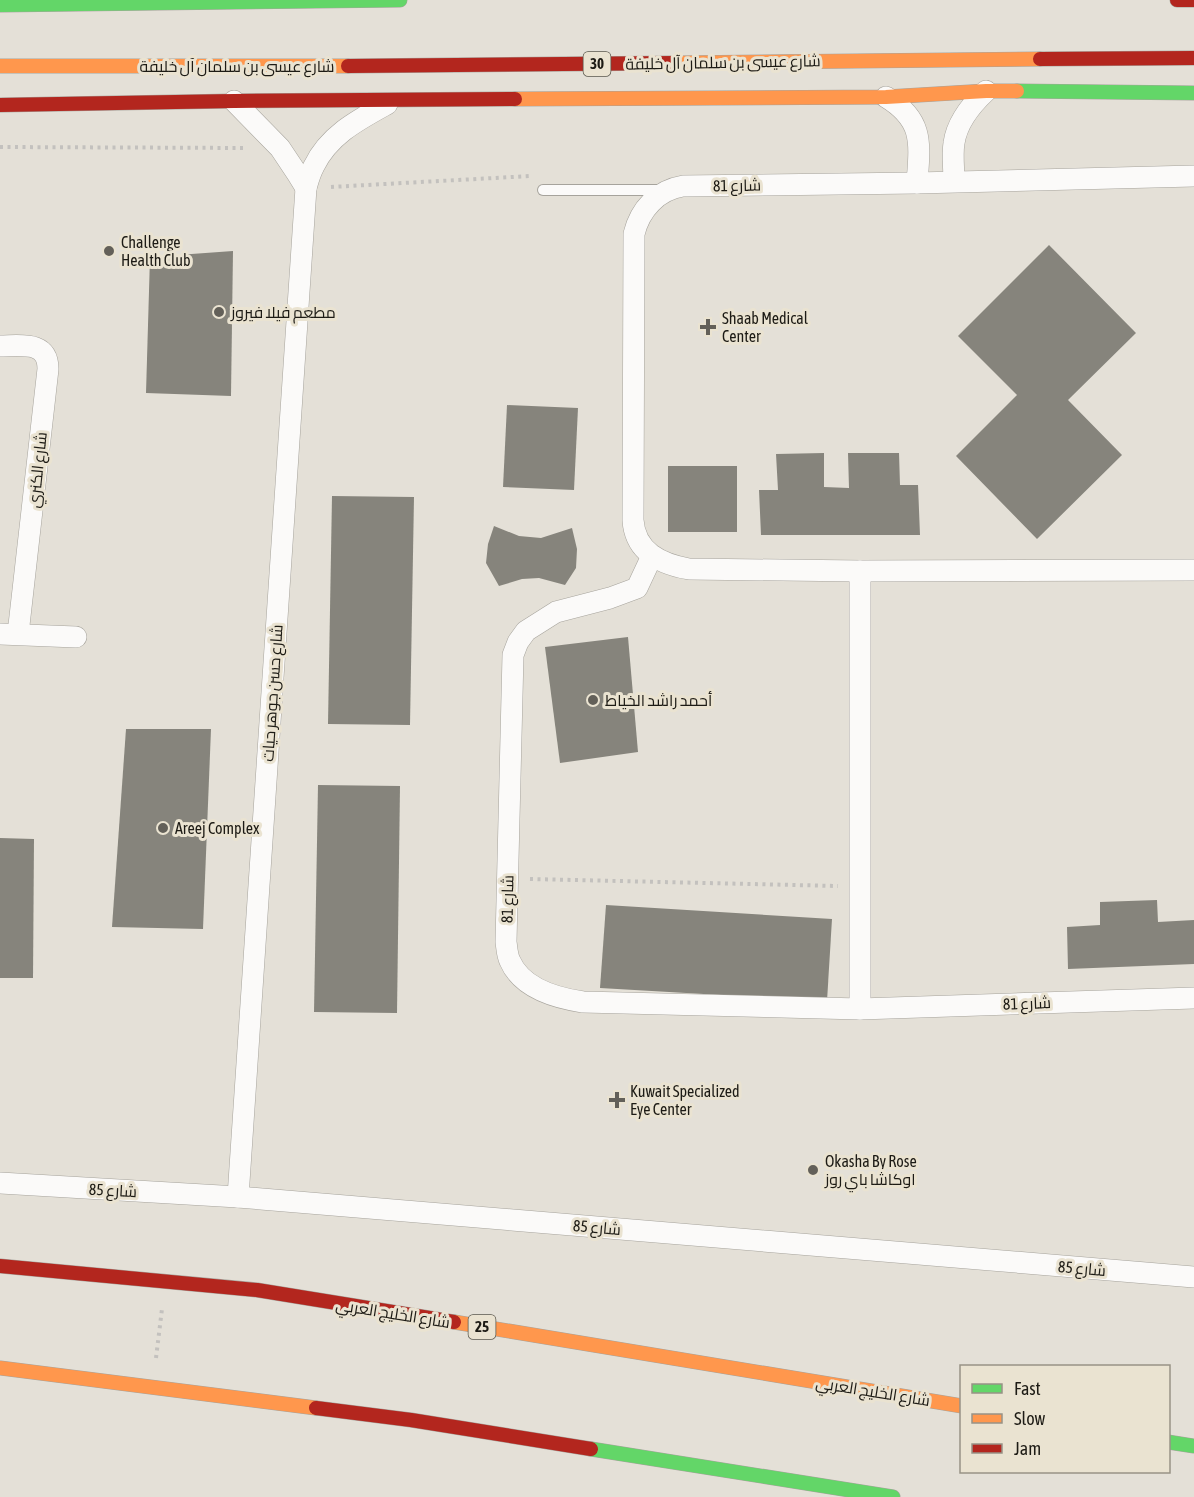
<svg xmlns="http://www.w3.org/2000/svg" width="1194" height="1497" viewBox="0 0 1194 1497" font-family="'Asap Condensed',Cairo,sans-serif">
	<rect width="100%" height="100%" fill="#e4e0d7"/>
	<!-- building -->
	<g fill="#86847c">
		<path d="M1049,245L1136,333L1068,400L1122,455L1037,539L956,456L1017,395L958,336Z"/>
		<path d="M233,251L231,396L146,393L150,257Z"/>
		<path d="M507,405L578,408L574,490L503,487Z"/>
		<path d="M824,453V487L849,488L848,453H899L900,485H918L920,535H761L759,490H778L776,454Z"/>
		<rect x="668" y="466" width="69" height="66"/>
		<path d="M332,496L414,497L410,725L328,724Z"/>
		<path d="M494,526L519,536L541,538L572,528L577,549L576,568L565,585L539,578L522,579L499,586L486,563L488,544Z"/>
		<path d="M628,637L638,752L560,763L545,647Z"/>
		<path d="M126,729H211L203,929L112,927Z"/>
		<path d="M318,785L400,786L397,1013L314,1012Z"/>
		<path d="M0,838L34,839L33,978H0Z"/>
		<path d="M1157,900L1158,922L1194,920V964L1068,969L1067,927L1100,925V902Z"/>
		<path d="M606,905L832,919L827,1001L600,988Z"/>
	</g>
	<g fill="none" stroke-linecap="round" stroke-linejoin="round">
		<defs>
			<path id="lane" d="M543,190H663"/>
			<g id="street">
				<path d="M886,97C924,120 920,143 917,183"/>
				<path d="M234,101L280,148L298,175L306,188"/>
				<path d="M1194,176L917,183L683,186C658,190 640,209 634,234L633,520C635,552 661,564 689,569L860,571L1194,570"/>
				<path d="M954,181C954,169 952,155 954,143C957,122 971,105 986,91"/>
				<path d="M0,346C20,346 48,340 48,369L18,634"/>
				<path d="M652,556L637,588L610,598L556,612L526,631L518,642L513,655L506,942C507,948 507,955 510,961C522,989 556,998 583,1002L860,1009L1194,998"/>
				<path d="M0,634L76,637"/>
				<path d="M860,1009V571"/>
				<path d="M0,1183L238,1197L1194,1277"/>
				<path d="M238,1197L306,188C308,181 310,173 314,166C329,135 358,120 387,104"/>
			</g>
			<g id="fast">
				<path d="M0,5L400,0"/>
				<path d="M1017,91L1194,93"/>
				<path d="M1168,1442L1194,1446"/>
				<path d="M591,1449L893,1497"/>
			</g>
			<g id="slow">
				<path d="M675,63L1040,59"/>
				<path d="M0,66H348"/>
				<path d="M515,99L886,97L986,91H1017"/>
				<path d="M454,1322L962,1406"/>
				<path d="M0,1368L316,1408"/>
			</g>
			<g id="jam">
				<path d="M1177,0H1194"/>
				<path d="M1040,59L1194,58"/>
				<path d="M348,66L675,63"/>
				<path d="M0,105L234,101L515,99"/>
				<path d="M0,1266L257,1290L454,1322"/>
				<path d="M316,1408L411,1420L591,1449"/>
			</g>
		</defs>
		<!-- lane casing -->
		<use href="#lane" stroke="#a6a39c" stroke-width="12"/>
		<!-- street casing -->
		<use href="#street" stroke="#a6a39c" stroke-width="22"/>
		<!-- fast casing -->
		<use href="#fast" stroke="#a6a39c" stroke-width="15"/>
		<!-- slow casing -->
		<use href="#slow" stroke="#a6a39c" stroke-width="15"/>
		<!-- jam casing -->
		<use href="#jam" stroke="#a6a39c" stroke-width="15"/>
		<!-- path -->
		<g stroke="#c3c1be" stroke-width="4" stroke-dasharray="3 4.5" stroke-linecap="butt">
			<path d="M0,147L246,148"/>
			<path d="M331,187L530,176"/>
			<path d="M530,879L838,886"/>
			<path d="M156,1358L162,1309"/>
		</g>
		<!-- lane -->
		<use href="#lane" stroke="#fbfaf9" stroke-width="10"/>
		<!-- street -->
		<use href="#street" stroke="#fbfaf9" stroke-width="21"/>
		<!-- fast -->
		<use href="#fast" stroke="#63d668" stroke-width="14"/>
		<!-- slow -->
		<use href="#slow" stroke="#ff974d" stroke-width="14"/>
		<!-- jam -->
		<use href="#jam" stroke="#b3261e" stroke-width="14"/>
	</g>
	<!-- markers -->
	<g fill="#636059" stroke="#eae3d1" stroke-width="2">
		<circle cx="109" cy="251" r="6"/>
		<circle cx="219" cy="312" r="6"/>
		<path d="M705 318h6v6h6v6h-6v6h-6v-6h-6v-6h6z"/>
		<circle cx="593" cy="700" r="6"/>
		<circle cx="163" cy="828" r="6"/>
		<path d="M614 1091h6v6h6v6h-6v6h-6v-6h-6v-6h6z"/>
		<circle cx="813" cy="1170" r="6"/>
	</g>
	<g text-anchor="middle" stroke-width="6" stroke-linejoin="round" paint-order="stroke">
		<!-- shield labels -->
		<g fill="#eae3d1" stroke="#5a574d" stroke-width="1.5">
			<rect x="583.5" y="52" width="27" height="24" rx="4.5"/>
			<rect x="468.5" y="1315" width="27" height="24" rx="4.5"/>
		</g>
		<g font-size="15" font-weight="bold" fill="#1d1b15">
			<text x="597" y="69">30</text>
			<text x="482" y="1332">25</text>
		</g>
		<!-- street labels -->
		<g font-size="16" fill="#1d1b15" stroke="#eae3d1">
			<text transform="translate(723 62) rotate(-1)" y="6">شارع عيسى بن سلمان آل خليفة</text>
			<text x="237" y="72">شارع عيسى بن سلمان آل خليفة</text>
			<text transform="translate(737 185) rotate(-1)" y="6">شارع 81</text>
			<text transform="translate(37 470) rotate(-84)" y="6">شارع الكنري</text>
			<text transform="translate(272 693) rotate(-86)" y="6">شارع حسن جوهر حيات</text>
			<text transform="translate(507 899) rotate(-89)" y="6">شارع 81</text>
			<text transform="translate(1027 1003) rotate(-2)" y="6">شارع 81</text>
			<text transform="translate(113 1190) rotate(3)" y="6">شارع 85</text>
			<text transform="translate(597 1227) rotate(5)" y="6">شارع 85</text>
			<text transform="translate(1082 1268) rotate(5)" y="6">شارع 85</text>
			<text transform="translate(393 1313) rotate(9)" y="6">شارع الخليج العربي</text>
			<text transform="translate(873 1391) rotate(9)" y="6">شارع الخليج العربي</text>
		</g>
		<!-- poi labels -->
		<g font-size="16" fill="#1d1b15" stroke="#eae3d1" text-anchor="start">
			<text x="121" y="248">Challenge<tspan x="121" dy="18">Health Club</tspan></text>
			<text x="231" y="318">مطعم فيلا فيروز</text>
			<text x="722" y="324">Shaab Medical<tspan x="722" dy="18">Center</tspan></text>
			<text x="605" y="706">أحمد راشد الخياط</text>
			<text x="175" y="834">Areej Complex</text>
			<text x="630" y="1097">Kuwait Specialized<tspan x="630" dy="18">Eye Center</tspan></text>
			<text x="825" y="1167">Okasha By Rose<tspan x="825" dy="18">اوكاشا باي روز</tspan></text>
		</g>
	</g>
	<!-- legend -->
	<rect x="960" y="1365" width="210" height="108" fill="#eae3d1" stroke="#989386" stroke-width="1.5"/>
	<rect x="972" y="1384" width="30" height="9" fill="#63d668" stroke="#989386" stroke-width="1.5"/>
	<text x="1014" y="1395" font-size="18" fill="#1d1b15">Fast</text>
	<rect x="972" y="1414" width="30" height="9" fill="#ff974d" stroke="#989386" stroke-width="1.5"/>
	<text x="1014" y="1425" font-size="18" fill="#1d1b15">Slow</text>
	<rect x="972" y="1444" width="30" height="9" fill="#b3261e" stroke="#989386" stroke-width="1.5"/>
	<text x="1014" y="1455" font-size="18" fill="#1d1b15">Jam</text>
</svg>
